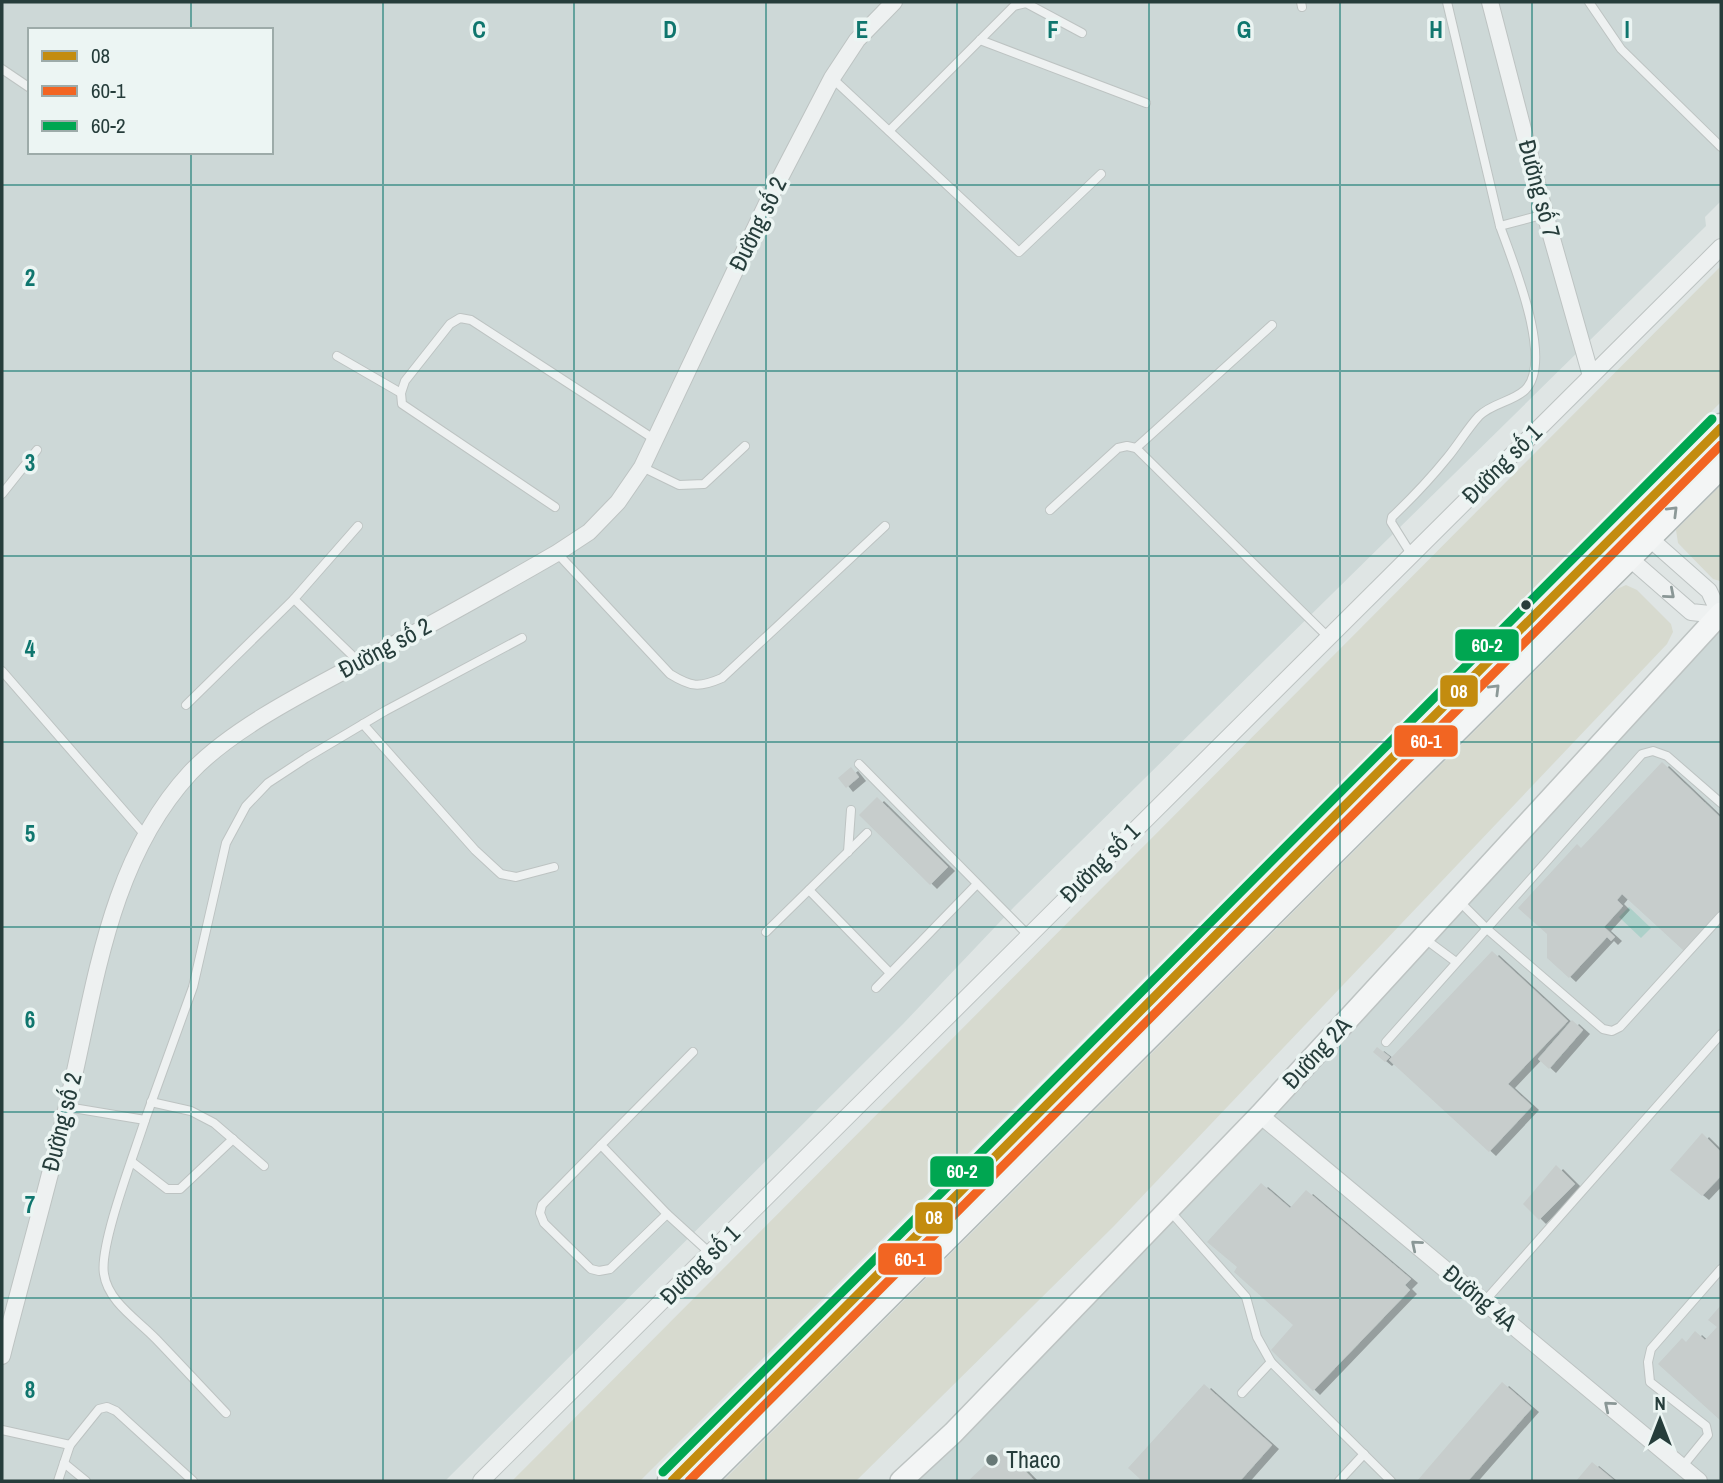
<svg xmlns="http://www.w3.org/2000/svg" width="1723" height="1483" viewBox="0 0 1723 1483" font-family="'Archivo Narrow',sans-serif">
	<defs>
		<filter id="shadow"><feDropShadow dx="7" dy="4" stdDeviation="0" flood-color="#0004"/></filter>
	</defs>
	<rect width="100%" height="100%" fill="#dfe5e4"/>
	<!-- built -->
	<g fill="#cdd8d7" fill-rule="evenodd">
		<path d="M2,2H1721V201L1705,217L1706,226L1014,907L903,1024L445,1481H2ZM30,30H271V152H30Z"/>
		<path d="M1721,626V1481H914Z"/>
	</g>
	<!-- green -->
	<g fill="#d7dacf">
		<path d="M1721,266V402L640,1481H512Z"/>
		<path d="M1721,485V581H1720L1713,579L1678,543L1676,530Z"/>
		<path d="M1626,585L1637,590L1671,624L1673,632L1667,644L1114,1226L856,1481H723L1617,589Z"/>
	</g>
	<!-- water -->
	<path fill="#add0c9" d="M1629,907L1651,928L1641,938L1619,917Z"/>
	<!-- building -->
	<g fill="#c7cdcc" filter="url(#shadow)">
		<path d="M1662,762L1721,818V911L1684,951L1622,894L1617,900L1623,906L1604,927L1615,937L1611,941L1607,937L1569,978L1547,958V934L1518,908L1577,844L1581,848Z"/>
		<path d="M851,767L859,777L846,788L838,778Z"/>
		<path d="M877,797L948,867L930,885L859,815Z"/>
		<path d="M1492,951L1568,1021L1508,1084L1532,1106L1489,1152L1389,1060Z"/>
		<path d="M1572,1020L1583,1030L1549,1069L1538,1059Z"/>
		<path d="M1377,1047L1390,1057L1385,1062L1373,1052Z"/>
		<path d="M1702,1133L1721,1152V1176L1702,1196L1670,1170Z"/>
		<path d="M1556,1165L1575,1184L1539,1220L1523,1204Z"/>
		<path d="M1261,1183L1290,1208L1306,1190L1411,1279L1405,1285L1410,1290L1313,1391L1271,1350L1293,1325L1234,1272L1237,1267L1207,1242Z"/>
		<path d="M1721,1305V1421L1658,1364L1682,1338L1686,1342L1695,1331L1705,1340L1717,1327L1708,1320Z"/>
		<path d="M1502,1382L1532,1408L1468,1481H1417Z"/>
		<path d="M1204,1384L1272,1445L1240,1481H1138L1140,1479L1128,1468Z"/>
		<path d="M1003,1448L1035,1481H968Z"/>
		<path d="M1592,1462L1615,1481H1576Z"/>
	</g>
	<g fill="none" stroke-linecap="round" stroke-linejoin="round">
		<defs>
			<g id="lane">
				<path d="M1301,2L1302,7"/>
				<path d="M1447,2L1500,226"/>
				<path d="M1589,2L1621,49L1721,147"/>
				<path d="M980,40L1146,103"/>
				<path d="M2,69L30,88"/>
				<path d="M832,78L1019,252L1101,174"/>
				<path d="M889,131L1014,6L1026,3L1082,33"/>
				<path d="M337,356L401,393"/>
				<path d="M1136,448L1272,325"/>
				<path d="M642,467L679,485L704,484L745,446"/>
				<path d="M2,494L37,450"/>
				<path d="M555,507L402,404L401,393L405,381L450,324L460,318L471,320L654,439"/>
				<path d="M1050,510L1118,448L1127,446L1136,448L1328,637"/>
				<path d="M358,526L294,599L360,663"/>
				<path d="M557,553L670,674C691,687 699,688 722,678L885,526"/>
				<path d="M1411,554L1391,522L1392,517C1411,499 1430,479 1447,458C1458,445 1467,429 1479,416C1492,403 1512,402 1525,390C1555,361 1511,258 1500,226L1545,214"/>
				<path d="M2,671L145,835"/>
				<path d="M186,705L294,599"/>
				<path d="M363,724L475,850L501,874L516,877L554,867"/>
				<path d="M859,764L1028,935"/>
				<path d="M848,852L851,810"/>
				<path d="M809,890L890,973"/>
				<path d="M1458,900L1487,929L1603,1029L1612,1031L1620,1027L1721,916"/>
				<path d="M766,932L867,833"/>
				<path d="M1425,939L1456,962"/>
				<path d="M876,988L977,884"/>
				<path d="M1386,1042L1642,754L1653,751L1667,756L1721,803"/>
				<path d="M151,1102L191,1111L214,1123L264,1166"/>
				<path d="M67,1107L145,1120C135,1152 99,1245 104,1274C108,1302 138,1320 156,1339C180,1364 203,1389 226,1413"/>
				<path d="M145,1120L193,987L226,843L246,806L268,783L306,758L385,711L522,638"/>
				<path d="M601,1145L542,1205L540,1213L544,1223L591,1269L599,1271L610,1269L667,1214L711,1254"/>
				<path d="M132,1162L167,1189H180L233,1139"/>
				<path d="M1170,1211L1246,1297L1257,1337L1271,1362L1391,1481"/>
				<path d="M667,1214L601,1145L693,1052"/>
				<path d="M1484,1302L1721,1034"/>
				<path d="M1242,1393L1271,1362"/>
				<path d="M2,1430L70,1445"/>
				<path d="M64,1463L86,1481"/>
				<path d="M1682,1467L1708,1435L1706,1426L1650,1382L1648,1362L1651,1349L1721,1269"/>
				<path d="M58,1481L70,1445L99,1409L107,1407L116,1411L193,1481"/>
				<path d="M1339,1481L1364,1454"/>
			</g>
			<g id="street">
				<path d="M1490,2L1545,214L1591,376"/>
				<path d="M1648,537L1709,591L1721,617"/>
				<path d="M1628,557L1691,612L1719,615"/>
				<path d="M1260,1115L1699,1481"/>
				<path d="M2,1356C23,1273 47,1190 67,1106C95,991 107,863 190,773C232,728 309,690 363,661C428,626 493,590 557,553L589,532L618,502L642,467L768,201L832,78L857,40L894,2"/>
				<path d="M481,1481L1721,247"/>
			</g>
			<path id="secondary" d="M901,1481L953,1433L1260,1115L1721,613"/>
			<g id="highway">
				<path d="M672,1481L1721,428"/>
				<path d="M700,1481L1721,463"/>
			</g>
		</defs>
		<!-- lane casing -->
		<use href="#lane" stroke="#bdc3c2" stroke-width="10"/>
		<!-- street casing -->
		<use href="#street" stroke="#bdc3c2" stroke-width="18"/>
		<!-- secondary casing -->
		<use href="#secondary" stroke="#bdc3c2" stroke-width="24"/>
		<!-- highway casing -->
		<use href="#highway" stroke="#b1b9b8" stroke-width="31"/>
		<!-- lane -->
		<use href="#lane" stroke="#eef1f1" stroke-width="8"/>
		<!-- street -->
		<use href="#street" stroke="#eef1f1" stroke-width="16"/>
		<!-- secondary -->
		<use href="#secondary" stroke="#f3f5f5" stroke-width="21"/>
		<!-- highway -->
		<use href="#highway" stroke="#f3f5f5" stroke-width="28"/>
		<defs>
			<path id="bus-1" d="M672,1481L1721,428"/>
			<path id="bus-2" d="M689,1481L1721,445"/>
			<path id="bus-3" d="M663,1472L1712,419"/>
		</defs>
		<!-- bus-1 casing -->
		<use href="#bus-1" stroke="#ecf5f3" stroke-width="14"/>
		<!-- bus-2 casing -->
		<use href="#bus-2" stroke="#ecf5f3" stroke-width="14"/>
		<!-- bus-3 casing -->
		<use href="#bus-3" stroke="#ecf5f3" stroke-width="14"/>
		<!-- bus-1 -->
		<use href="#bus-1" stroke="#c38c0f" stroke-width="9"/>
		<!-- bus-2 -->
		<use href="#bus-2" stroke="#f26522" stroke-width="9"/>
		<!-- bus-3 -->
		<use href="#bus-3" stroke="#00a651" stroke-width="9"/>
	</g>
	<!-- one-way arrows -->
	<defs><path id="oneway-chevron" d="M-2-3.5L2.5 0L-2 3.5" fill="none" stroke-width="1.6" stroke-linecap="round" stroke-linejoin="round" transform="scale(1.75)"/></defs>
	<g stroke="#8c9998">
		<use href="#oneway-chevron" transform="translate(1673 511) rotate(-45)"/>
		<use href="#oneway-chevron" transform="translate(1495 689) rotate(-45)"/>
	</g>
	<g stroke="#8a9796">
		<use href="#oneway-chevron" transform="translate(1670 594) rotate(41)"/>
		<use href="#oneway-chevron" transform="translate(1416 1245) rotate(-140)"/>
		<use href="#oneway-chevron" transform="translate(1609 1406) rotate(-140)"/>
	</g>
	<!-- grid -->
	<path fill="none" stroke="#0f766e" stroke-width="2" stroke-opacity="0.55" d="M191,2V30M383,2V1481M574,2V1481M766,2V1481M957,2V1481M1149,2V1481M1340,2V1481M1532,2V1481M191,152V1481M2,185H1721M2,371H1721M2,556H1721M2,742H1721M2,927H1721M2,1112H1721M2,1298H1721"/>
	<!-- markers -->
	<circle fill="#263d3b" stroke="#ecf5f3" stroke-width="2.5" cx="1526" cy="605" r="6"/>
	<circle fill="#677876" stroke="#ecf5f3" stroke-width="2.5" cx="992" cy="1460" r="7"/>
	<g text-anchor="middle" stroke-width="7" stroke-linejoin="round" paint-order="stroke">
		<!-- street labels -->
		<g font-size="24" fill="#263d3b" stroke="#ecf5f3">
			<text transform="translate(1539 189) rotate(75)" y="8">Đường số 7</text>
			<text transform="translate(758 224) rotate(-64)" y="8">Đường số 2</text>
			<text transform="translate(1502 464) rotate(-45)" y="8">Đường số 1</text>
			<text transform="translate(385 648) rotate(-28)" y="8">Đường số 2</text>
			<text transform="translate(1100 863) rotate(-45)" y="8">Đường số 1</text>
			<text transform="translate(1317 1053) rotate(-47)" y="8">Đường 2A</text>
			<text transform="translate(62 1122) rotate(-76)" y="8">Đường số 2</text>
			<text transform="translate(700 1265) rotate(-45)" y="8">Đường số 1</text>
			<text transform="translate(1480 1298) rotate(40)" y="8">Đường 4A</text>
		</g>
		<!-- poi labels -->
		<g font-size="24" fill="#263d3b" stroke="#ecf5f3" text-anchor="start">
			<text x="1006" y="1468">Thaco</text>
		</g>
	</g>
	<g font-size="23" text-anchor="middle" font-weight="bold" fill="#0f766e" stroke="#ecf5f3" stroke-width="7" stroke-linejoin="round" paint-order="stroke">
		<text x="479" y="38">C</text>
		<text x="670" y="38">D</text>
		<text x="862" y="38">E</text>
		<text x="1053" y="38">F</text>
		<text x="1244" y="38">G</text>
		<text x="1436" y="38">H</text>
		<text x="1627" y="38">I</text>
		<text x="30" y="286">2</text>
		<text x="30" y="471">3</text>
		<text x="30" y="657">4</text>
		<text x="30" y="842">5</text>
		<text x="30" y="1028">6</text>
		<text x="30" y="1213">7</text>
		<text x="30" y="1398">8</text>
	</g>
	<g stroke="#ecf5f3" stroke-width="2.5">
		<rect x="1454" y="628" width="66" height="34" rx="7" fill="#00a651"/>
		<rect x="1439" y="674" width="40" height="34" rx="7" fill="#c38c0f"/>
		<rect x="1393" y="724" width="66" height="34" rx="7" fill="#f26522"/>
		<rect x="929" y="1155" width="66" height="33" rx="7" fill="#00a651"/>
		<rect x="914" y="1201" width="40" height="34" rx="7" fill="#c38c0f"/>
		<rect x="877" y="1242" width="66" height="34" rx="7" fill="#f26522"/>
	</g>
	<g font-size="19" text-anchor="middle" font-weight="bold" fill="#fff">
		<text x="1487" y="652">60-2</text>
		<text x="1459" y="698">08</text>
		<text x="1426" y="748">60-1</text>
		<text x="962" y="1178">60-2</text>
		<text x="934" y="1224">08</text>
		<text x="910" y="1266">60-1</text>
	</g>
	<!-- border -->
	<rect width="1723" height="1483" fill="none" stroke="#263d3b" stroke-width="7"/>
	<!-- legend -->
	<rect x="28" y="28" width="245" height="126" fill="#ecf5f3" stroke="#9daba9" stroke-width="2"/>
	<rect x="42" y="51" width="35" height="10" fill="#c38c0f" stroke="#9daba9" stroke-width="2"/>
	<text x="91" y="63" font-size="21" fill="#263d3b">08</text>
	<rect x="42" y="86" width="35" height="10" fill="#f26522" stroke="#9daba9" stroke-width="2"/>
	<text x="91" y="98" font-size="21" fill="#263d3b">60-1</text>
	<rect x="42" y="121" width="35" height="10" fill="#00a651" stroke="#9daba9" stroke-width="2"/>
	<text x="91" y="133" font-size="21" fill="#263d3b">60-2</text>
	<!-- north arrow -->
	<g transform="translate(1660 1420)" stroke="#ecf5f3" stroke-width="5" paint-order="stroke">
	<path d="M0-5L12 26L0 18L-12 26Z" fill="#263d3b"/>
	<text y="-10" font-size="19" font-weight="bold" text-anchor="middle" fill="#263d3b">N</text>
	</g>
</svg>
